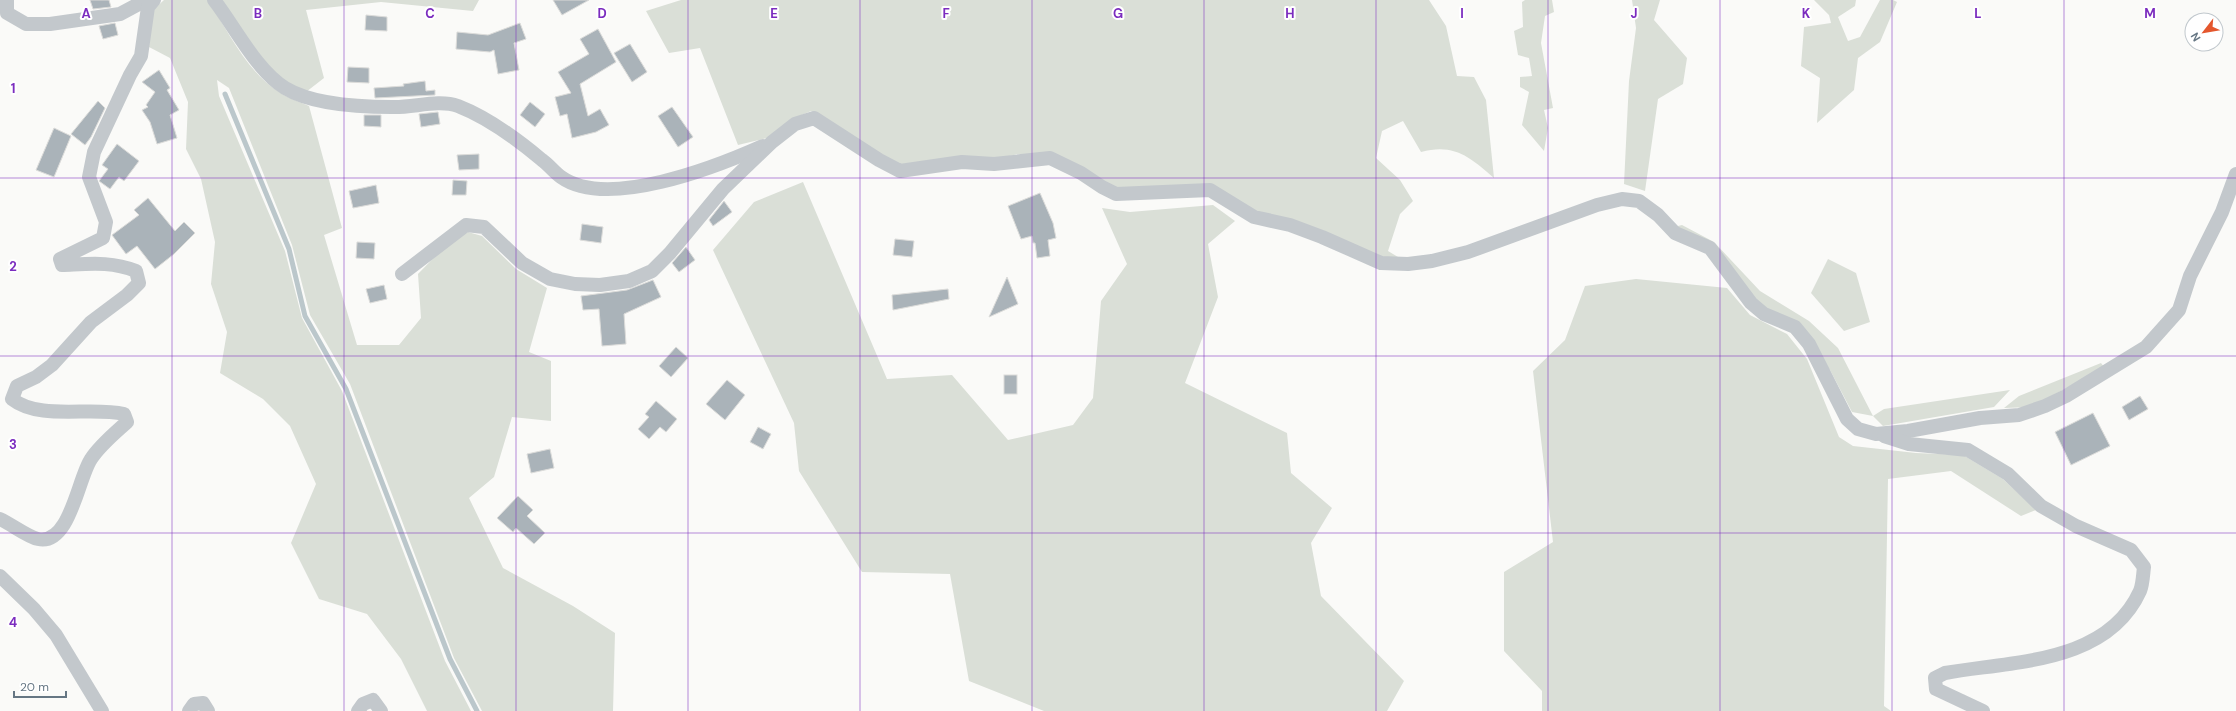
<svg xmlns="http://www.w3.org/2000/svg" width="2236" height="711" viewBox="0 0 2236 711" font-family="'DM Sans',sans-serif">
	<rect width="100%" height="100%" fill="#fafaf8"/>
	<!-- green -->
	<g fill="#dadfd7">
		<path d="M164,0H208C228,31 247,72 279,92C288,98 300,102 309,106L342,228L324,235L357,345H399L421,318L418,274L452,239L468,232L482,236L516,269L547,288L529,352L551,361V421L512,417L494,477L469,498L503,568L573,606L615,633L613,711H482L454,658L350,384L310,315L292,245L229,88L217,80L219,96L285,251L302,318L342,391L445,661L471,711H427L401,659L367,614L319,599L291,543L316,484L290,426L263,399L220,373L227,332L211,284L215,242L201,179L186,149L188,102L170,58L149,47L152,11Z"/>
		<path d="M218,0H479L473,11L381,2L306,10L324,78L306,92L284,82L267,65Z"/>
		<path d="M681,0H1429L1446,26L1457,76L1474,77L1486,100L1494,178C1470,157 1454,143 1421,152L1403,121L1382,131L1376,158L1400,180L1413,201L1400,214L1388,251L1403,260L1377,257L1254,212L1233,197L1116,189L1048,154H1018L993,160L900,167L832,122L811,111L790,120L771,137L738,145L700,48L669,53L646,11Z"/>
		<path d="M1525,0H1552L1554,12L1545,16L1541,43L1553,108L1544,110L1548,128L1544,151L1522,125L1529,92L1520,87V77L1532,76L1529,58L1518,55L1514,31L1523,27L1522,2Z"/>
		<path d="M1632,0H1660L1654,20L1687,58L1683,84L1658,99L1645,191L1624,184L1629,81L1636,28Z"/>
		<path d="M1814,0H1856L1855,6L1838,17L1848,41L1860,37L1880,0H1893L1897,2L1880,42L1858,58L1854,90L1817,123L1820,78L1801,66L1804,27L1831,23L1829,15Z"/>
		<path d="M803,182L887,379L952,375L1008,440L1073,425L1093,398L1101,301L1127,264L1102,208L1130,212L1213,205L1235,221L1208,244L1218,297L1185,383L1287,433L1291,473L1332,508L1311,543L1321,596L1404,681L1387,711H1044L969,681L950,574L862,572L799,471L794,423L713,250L754,202Z"/>
		<path d="M1682,225L1714,242L1760,291L1809,321L1838,348L1873,416L1884,409L2010,390L1994,407L1883,426L1873,416L1852,412L1830,370L1765,308L1749,295L1711,244L1674,227Z"/>
		<path d="M1828,259L1856,273L1870,322L1844,331L1811,293Z"/>
		<path d="M1636,279L1727,288L1750,315L1787,334L1807,359L1839,437L1853,446L1916,453L1963,455L2003,479L2036,510L2021,516L1951,471L1888,479L1884,706L1891,711H1542V691L1504,651V572L1553,542L1533,371L1565,340L1585,286Z"/>
		<path d="M2101,363L2104,367L2032,407L2004,408L2019,396Z"/>
	</g>
	<g fill="none" stroke-linecap="round" stroke-linejoin="round">
		<!-- stream -->
		<path stroke="#bbc7cb" stroke-width="5" d="M225,94L289,249L305,316L346,389L450,659L477,711"/>
	</g>
	<!-- building -->
	<g fill="#aab3b9" stroke="#dcdcda">
		<path d="M90,0H109L111,7L93,9Z"/>
		<path d="M553,0H589L562,15Z"/>
		<path d="M366,15L387,17V31L365,30Z"/>
		<path d="M115,23L118,35L103,39L99,26Z"/>
		<path d="M520,23L526,39L514,43L519,70L498,74L494,50L490,52L456,49L457,32L488,35Z"/>
		<path d="M598,29L616,62L580,84L588,116L600,109L609,125L596,132L572,138L567,114L560,116L555,97L571,93L558,72L589,54L580,39Z"/>
		<path d="M630,44L647,72L632,82L614,53Z"/>
		<path d="M348,67L369,68V83L347,82Z"/>
		<path d="M159,70L170,88L167,90L179,110L170,115L177,138L157,144L150,122L142,110L148,107L146,105L155,92L142,82Z"/>
		<path d="M425,81L426,91L435,90V95L375,98L374,88L404,86L403,84Z"/>
		<path d="M98,101L105,108L91,137L85,145L71,134Z"/>
		<path d="M530,102L545,114L535,127L520,115Z"/>
		<path d="M672,107L693,137L678,147L658,116Z"/>
		<path d="M438,112L440,124L421,127L419,114Z"/>
		<path d="M364,115H381V127L364,126Z"/>
		<path d="M54,128L71,136L54,177L36,170Z"/>
		<path d="M117,144L139,161L124,181L119,177L110,189L99,181L108,169L102,165Z"/>
		<path d="M479,154V169L459,170L457,155Z"/>
		<path d="M453,180L467,181L466,195H452Z"/>
		<path d="M376,185L379,203L353,208L349,191Z"/>
		<path d="M1040,193L1053,223L1056,238L1048,240L1050,256L1037,258L1035,243H1033L1032,236L1021,239L1008,206Z"/>
		<path d="M148,198L175,231L184,222L195,233L174,254L155,269L137,246L126,254L112,235L139,215L134,210Z"/>
		<path d="M724,201L732,212L713,226L709,220Z"/>
		<path d="M582,224L603,227L601,243L580,240Z"/>
		<path d="M895,239L914,241L912,257L893,255Z"/>
		<path d="M357,242L375,243L374,259L356,258Z"/>
		<path d="M686,247L695,260L679,272L672,263Z"/>
		<path d="M1007,277L1018,304L989,317Z"/>
		<path d="M653,280L661,297L624,314L626,344L602,346L599,309L583,310L581,296L627,290Z"/>
		<path d="M384,285L387,299L370,303L366,289Z"/>
		<path d="M948,289L949,299L893,310L892,295Z"/>
		<path d="M676,347L688,358L671,377L659,366Z"/>
		<rect x="1004" y="375" width="13" height="19"/>
		<path d="M727,380L745,395L725,420L706,404Z"/>
		<path d="M2140,396L2148,409L2129,420L2122,407Z"/>
		<path d="M656,401L677,419L666,432L660,427L649,439L638,429L649,417L645,414Z"/>
		<path d="M2093,413L2110,446L2071,465L2055,432Z"/>
		<path d="M758,427L771,434L763,449L750,442Z"/>
		<path d="M550,449L554,468L531,473L527,454Z"/>
		<path d="M518,496L533,510L527,516L545,533L534,544L516,528L513,532L497,518Z"/>
	</g>
	<g fill="none" stroke-linecap="round" stroke-linejoin="round">
		<!-- street -->
		<g stroke="#c3c8cc" stroke-width="14">
			<path d="M7,0V13L26,24H50L120,14L146,0"/>
			<path d="M214,0C235,27 256,70 285,88C313,105 360,107 392,107C413,108 438,99 458,106C489,118 517,139 542,160C549,165 554,172 561,177C607,210 716,167 763,146"/>
			<path d="M402,274L466,225L484,227L522,263L550,279L575,284L600,285L629,281L652,271L670,253L723,189L772,142L795,124L814,118L879,160L900,171L962,162L994,164L1050,158L1081,173L1102,187L1116,194L1210,190L1254,217L1290,225L1322,237L1381,263L1408,264L1432,261L1468,252L1597,205L1622,199L1639,201L1658,215L1675,233L1710,248L1751,303L1764,314L1795,327L1809,344L1847,419L1858,429L1876,434L1908,431L1980,418L2019,415L2045,406L2066,396L2146,347L2179,310L2190,276L2222,212L2236,174"/>
			<path d="M1884,436L1909,444L1968,450L2008,474L2041,506L2076,526L2131,550L2144,567C2143,574 2143,584 2140,591C2107,664 2012,661 1945,673L1935,678L1936,689L1983,711"/>
			<path d="M0,519C11,524 28,537 38,539C70,546 78,478 91,459C100,445 115,433 127,422L124,414C91,406 40,421 12,399L17,386L36,377L52,365L91,322L127,295L139,283L136,271C111,261 89,264 62,265L60,259L103,238L106,222L89,177L94,152L130,75L141,56L148,7L154,0"/>
			<path d="M0,576L34,609L56,635L102,711"/>
			<path d="M189,711L194,704L203,703L208,711"/>
			<path d="M358,711L363,704L373,700L381,711"/>
		</g>
	</g>
	<!-- grid -->
	<path fill="none" stroke="#7b2cbf" stroke-width="1" stroke-opacity="0.55" d="M172,0V711M344,0V711M516,0V711M688,0V711M860,0V711M1032,0V711M1204,0V711M1376,0V711M1548,0V711M1720,0V711M1892,0V711M2064,0V711M0,178H2236M0,356H2236M0,533H2236"/>
	<g font-size="13" text-anchor="middle" font-weight="bold" fill="#7b2cbf" stroke="#fff" stroke-width="4" stroke-linejoin="round" paint-order="stroke">
		<text x="86" y="18">A</text>
		<text x="258" y="18">B</text>
		<text x="430" y="18">C</text>
		<text x="602" y="18">D</text>
		<text x="774" y="18">E</text>
		<text x="946" y="18">F</text>
		<text x="1118" y="18">G</text>
		<text x="1290" y="18">H</text>
		<text x="1462" y="18">I</text>
		<text x="1634" y="18">J</text>
		<text x="1806" y="18">K</text>
		<text x="1978" y="18">L</text>
		<text x="2150" y="18">M</text>
		<text x="13" y="93">1</text>
		<text x="13" y="271">2</text>
		<text x="13" y="449">3</text>
		<text x="13" y="627">4</text>
	</g>
	<!-- north arrow -->
	<g transform="translate(2204 32) rotate(239)"><circle r="19" fill="#ffffff" stroke="#c1c8cd"/>
	<path d="M0-3L7 15L0 10L-7 15Z" fill="#e4572e"/>
	<text y="-6" font-size="11" font-weight="bold" text-anchor="middle" fill="#657683">N</text>
	</g>
	<!-- scale -->
	<path d="M14 691v6h52v-6" fill="none" stroke="#657683" stroke-width="2"/>
	<text x="20" y="691" font-size="12" fill="#657683" stroke="#ffffff" stroke-width="3" paint-order="stroke">20 m</text>
</svg>
